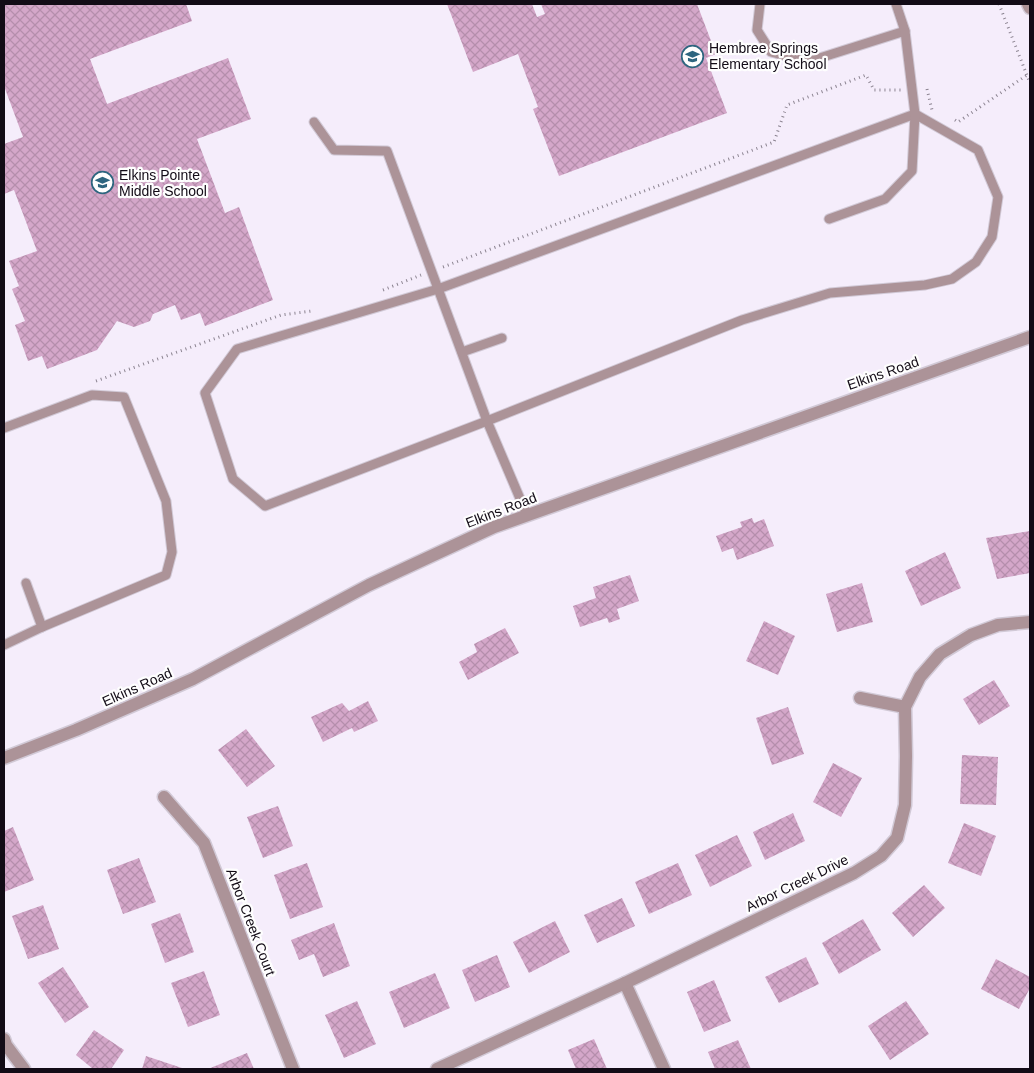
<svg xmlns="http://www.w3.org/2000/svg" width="1034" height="1073" viewBox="0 0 1034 1073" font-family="Helvetica,sans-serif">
	<defs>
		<pattern id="building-cross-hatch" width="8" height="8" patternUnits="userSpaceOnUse" patternTransform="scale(1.25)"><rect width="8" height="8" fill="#d4a7c9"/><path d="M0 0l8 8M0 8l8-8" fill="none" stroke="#b58eac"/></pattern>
	</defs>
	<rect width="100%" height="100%" fill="#f5edfb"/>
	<!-- building -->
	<g fill="url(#building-cross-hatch)">
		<path d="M4,4H186L192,21L90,59L107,104L228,58L251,119L197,139L225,213L239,207L273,300L205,326L200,313L181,320L175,305L153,314L150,321L134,327L117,321L97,350L47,369L42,356L28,361L15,325L25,321L12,289L19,286L9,261L37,251L14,190L4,194V144L23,137L4,86Z"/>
		<path d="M447,4H532L537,17L545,14L541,4H697L716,54L706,58L727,113L559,176L533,109L538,107L518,54L473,72Z"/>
		<path d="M752,518L754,523L764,519L774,546L737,560L733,548L722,552L716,536L742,527L740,522Z"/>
		<path d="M1030,531V573L997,579L986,538Z"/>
		<path d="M945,552L961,588L921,606L905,571Z"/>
		<path d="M630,575L639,601L617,609L620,619L609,623L607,618L580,627L573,606L596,598L593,587Z"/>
		<path d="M862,583L873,622L837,632L826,594Z"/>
		<path d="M764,621L795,636L778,675L746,661Z"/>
		<path d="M505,628L519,653L468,680L459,662L477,652L474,644Z"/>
		<path d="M994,680L1010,706L979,725L963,699Z"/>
		<path d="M368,701L378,721L354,732L352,728L323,742L311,717L342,703L349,711Z"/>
		<path d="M788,707L804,754L772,765L756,718Z"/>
		<path d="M246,729L275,766L247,787L218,750Z"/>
		<path d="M962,755L998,757L996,805L960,804Z"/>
		<path d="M833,763L862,778L841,817L813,802Z"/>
		<path d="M278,806L293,846L263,858L247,817Z"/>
		<path d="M793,813L805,841L765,860L753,832Z"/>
		<path d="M964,823L996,836L981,876L948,863Z"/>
		<path d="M13,827L34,880L4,892V831Z"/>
		<path d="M737,835L752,866L710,887L695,855Z"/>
		<path d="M139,858L156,902L123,914L107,870Z"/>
		<path d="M307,863L323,907L290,919L274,875Z"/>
		<path d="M678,863L692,895L649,914L635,882Z"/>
		<path d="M924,885L945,908L913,937L892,913Z"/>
		<path d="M622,898L635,926L597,943L584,915Z"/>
		<path d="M43,905L59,949L28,959L12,916Z"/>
		<path d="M180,913L194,952L165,963L151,924Z"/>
		<path d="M863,919L881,950L839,974L822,943Z"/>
		<path d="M555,921L570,952L529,973L513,942Z"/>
		<path d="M334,923L350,966L323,977L314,954L299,960L291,940Z"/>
		<path d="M497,955L510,987L475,1002L462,970Z"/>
		<path d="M806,957L819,984L779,1003L765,977Z"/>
		<path d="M996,959L1030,977V988L1019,1009L981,989Z"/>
		<path d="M63,967L89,1007L65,1023L38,983Z"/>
		<path d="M204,971L220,1015L188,1027L171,983Z"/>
		<path d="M435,973L450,1008L404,1028L389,992Z"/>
		<path d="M714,980L731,1021L704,1032L687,992Z"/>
		<path d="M357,1001L376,1044L344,1058L325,1015Z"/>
		<path d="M906,1001L929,1034L890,1060L868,1026Z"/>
		<path d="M94,1030L124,1050L111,1069H93L76,1055Z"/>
		<path d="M594,1039L607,1069H576L568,1050Z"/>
		<path d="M738,1040L751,1069H715L708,1052Z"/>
		<path d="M247,1053L254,1069H208Z"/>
		<path d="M146,1056L185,1069H142Z"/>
	</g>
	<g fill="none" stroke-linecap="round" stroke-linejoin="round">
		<defs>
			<g id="service">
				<path d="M760,4L757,30L771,52L807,62L905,31"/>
				<path d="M915,114L978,150L998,197L992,237L976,262L952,279L925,285L830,293L742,320L487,421L265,506L233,479L205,393L237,349L438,289Z"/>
				<path d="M314,122L334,150L387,151L487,421L527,515"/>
				<path d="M829,219L885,199L912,171L915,114L905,31L896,4"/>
				<path d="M462,352L502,338"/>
				<path d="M4,428L92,395L124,397L166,501L172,552L166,575L42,627L4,645"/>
				<path d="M26,583L42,627"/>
			</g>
			<g id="minor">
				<path d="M860,698L905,707"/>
				<path d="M164,797L204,843L293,1069"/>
				<path d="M625,983L664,1069"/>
				<path d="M4,1039L6,1045L24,1069"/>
				<path d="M437,1069L625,983L854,873L881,856L897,838L905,805L906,756L905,707L920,677L940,654L971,635L998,625L1030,622"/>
			</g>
			<g id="tertiary">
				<path d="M1028,4L1030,8"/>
				<path d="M4,758L76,730L193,679L369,585L494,527L1030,337"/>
			</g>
		</defs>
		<!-- service casing -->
		<use href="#service" stroke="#d1c9d6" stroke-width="11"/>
		<!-- minor casing -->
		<use href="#minor" stroke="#d1c9d6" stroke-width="15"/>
		<!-- tertiary casing -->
		<use href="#tertiary" stroke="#d1c9d6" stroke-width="15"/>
		<!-- path -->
		<g stroke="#8c8491" stroke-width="3" stroke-dasharray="1 4" stroke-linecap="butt">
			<path d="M999,4L1030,83"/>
			<path d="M927,89L932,110"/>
			<path d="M955,120L958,122L1027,75"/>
			<path d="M443,267L774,142L787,105L866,75L874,90H901"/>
			<path d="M383,290L421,275"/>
			<path d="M96,381L281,315L312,311"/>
		</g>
		<!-- service -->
		<use href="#service" stroke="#ac9398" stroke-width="9"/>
		<!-- minor -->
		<use href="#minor" stroke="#ac9398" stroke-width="12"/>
		<!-- tertiary -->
		<use href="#tertiary" stroke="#ac9398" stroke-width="12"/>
	</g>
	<!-- icons -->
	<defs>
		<symbol id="school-ring" viewBox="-11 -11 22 22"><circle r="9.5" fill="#fefefe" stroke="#2d657f" stroke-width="1.5"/><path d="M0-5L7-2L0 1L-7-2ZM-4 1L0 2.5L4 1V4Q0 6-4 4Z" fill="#2d657f"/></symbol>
	</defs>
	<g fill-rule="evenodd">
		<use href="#school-ring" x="680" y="44" width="25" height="25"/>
		<use href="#school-ring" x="90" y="170" width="25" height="25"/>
	</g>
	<g text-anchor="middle" stroke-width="4.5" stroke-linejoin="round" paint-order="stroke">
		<!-- poi labels -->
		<g font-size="14" fill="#120b16" stroke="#fefefe" text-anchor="start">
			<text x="709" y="53">Hembree Springs<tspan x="709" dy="16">Elementary School</tspan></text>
			<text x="119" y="180">Elkins Pointe<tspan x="119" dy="16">Middle School</tspan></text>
		</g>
		<!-- street labels -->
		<g font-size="14" fill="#120b16" stroke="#fefefe">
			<text transform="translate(883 373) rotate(-19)" y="5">Elkins Road</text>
			<text transform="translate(501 510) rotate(-21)" y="5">Elkins Road</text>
			<text transform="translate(137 687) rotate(-24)" y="5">Elkins Road</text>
			<text transform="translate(797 883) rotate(-26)" y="5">Arbor Creek Drive</text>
			<text transform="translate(251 922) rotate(69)" y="5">Arbor Creek Court</text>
		</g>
	</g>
	<!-- border -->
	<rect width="1034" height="1073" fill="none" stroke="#120b16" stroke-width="10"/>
</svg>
